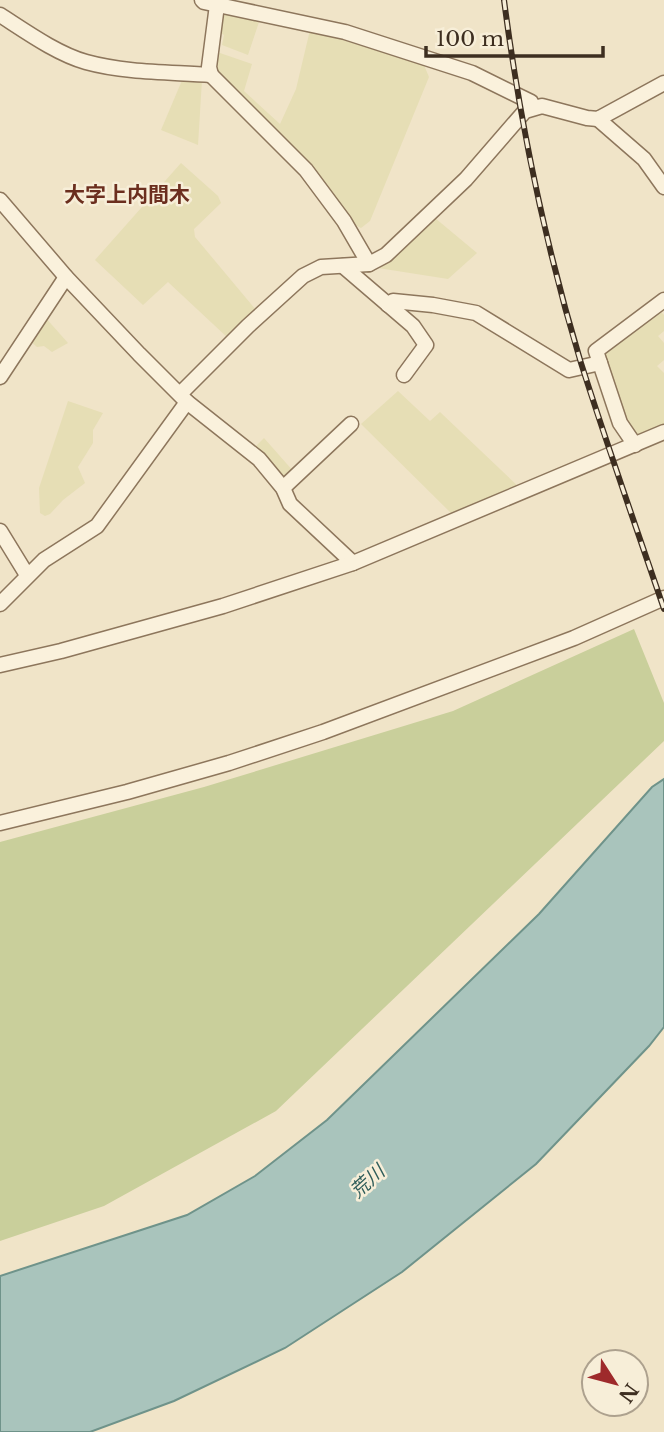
<svg xmlns="http://www.w3.org/2000/svg" width="664" height="1432" viewBox="0 0 664 1432" font-family="'Libre Baskerville','Noto Sans JP',serif">
	<rect width="100%" height="100%" fill="#f0e4c8"/>
	<!-- farmland -->
	<g fill="#e6deb5">
		<path d="M225,13L260,19L248,55L222,45L224,35L219,32L221,17Z"/>
		<path d="M310,30L424,65L429,77L370,221L361,228L353,224L215,74L216,55L220,53L252,64L244,91L280,124L296,89Z"/>
		<path d="M183,78L202,80L198,145L161,130Z"/>
		<path d="M181,163L218,196L221,203L194,229L195,237L256,310L228,338L168,282L143,305L95,260Z"/>
		<path d="M435,218L477,253L448,279L378,268L405,248Z"/>
		<path d="M659,310L664,315V331L658,336L664,343V360L657,366L664,373V427L633,437L601,355Z"/>
		<path d="M44,316L68,343L52,352L44,346L37,347L28,339Z"/>
		<path d="M398,391L430,421L440,412L521,489L455,517L361,424Z"/>
		<path d="M68,401L103,413L93,430V443L78,467L85,483L63,500L50,514L45,516L40,513L39,488Z"/>
		<path d="M264,438L294,472L284,482L253,449Z"/>
	</g>
	<!-- green -->
	<path fill="#c9cf9b" d="M634,629L664,703V741L276,1111L104,1206L0,1241V842L204,787L453,711Z"/>
	<!-- water -->
	<path fill="#a9c4bc" stroke="#6f938a" stroke-width="2" d="M664,779V1027L649,1046L536,1164L402,1272L285,1348L174,1401L90,1432H0V1276L187,1215L255,1176L327,1120L539,914L652,787Z"/>
	<g fill="none" stroke-linecap="round" stroke-linejoin="round">
		<defs>
			<g id="minor">
				<path d="M202,0L204,2L345,32L472,73L531,102L533,107"/>
				<path d="M0,15C25,31 57,54 86,62C126,73 170,72 211,75L209,67L217,5"/>
				<path d="M211,75L306,170L344,221L369,264"/>
				<path d="M598,119L644,159L664,187"/>
				<path d="M0,200L66,277L139,354L187,402L259,459L283,488L290,504L353,563"/>
				<path d="M343,266L413,326L426,345L404,375"/>
				<path d="M388,305L393,301L433,305L476,313L569,370L600,363"/>
				<path d="M0,377L66,277"/>
				<path d="M180,394L248,326L303,276L321,267L369,264L386,255L466,179L525,111L542,106L587,118L598,119L664,83"/>
				<path d="M635,445L620,423L596,351L664,300"/>
				<path d="M283,488L351,424"/>
				<path d="M0,531L27,575"/>
				<path d="M0,604L44,560L97,526L187,402"/>
				<path d="M0,665L61,651L223,606L353,563L664,432"/>
				<path d="M0,823L127,792L229,763L323,732L574,638L664,598"/>
			</g>
		</defs>
		<!-- minor casing -->
		<use href="#minor" stroke="#8d765c" stroke-width="17"/>
		<!-- minor -->
		<use href="#minor" stroke="#faf1dc" stroke-width="14"/>
		<defs>
			<path id="rail" d="M504,0C520,123 545,244 581,363C607,445 636,527 664,609"/>
		</defs>
		<!-- rail casing -->
		<use href="#rail" stroke="#3d2e20" stroke-width="6"/>
		<!-- rail -->
		<use href="#rail" stroke="#f7eed8" stroke-width="3.5" stroke-dasharray="10" stroke-linecap="butt"/>
	</g>
	<g text-anchor="middle" stroke-width="5" stroke-linejoin="round" paint-order="stroke">
		<!-- water labels -->
		<g font-size="19" font-style="italic" fill="#2f5d5a" stroke="#f7eed8">
			<text transform="translate(367 1181) rotate(-42)" y="7">荒川</text>
		</g>
		<!-- quarter labels -->
		<g font-size="21" font-weight="bold" fill="#6b2e1e" stroke="#f7eed8">
			<text x="127" y="202">大字上内間木</text>
		</g>
	</g>
	<!-- north arrow -->
	<g transform="translate(615 1383) rotate(126)"><circle r="33" fill="#f7eed8" stroke="#ada18e" stroke-width="2"/>
	<path d="M0-5L12 26L0 18L-12 26Z" fill="#9e2a2b"/>
	<text y="-10" font-size="19" font-weight="bold" text-anchor="middle" fill="#3d2e20">N</text>
	</g>
	<!-- scale -->
	<path d="M426 46v10h177v-10" fill="none" stroke="#3d2e20" stroke-width="3.5"/>
	<text x="436" y="46" font-size="21" fill="#3d2e20" stroke="#f7eed8" stroke-width="5" paint-order="stroke">100 m</text>
</svg>
